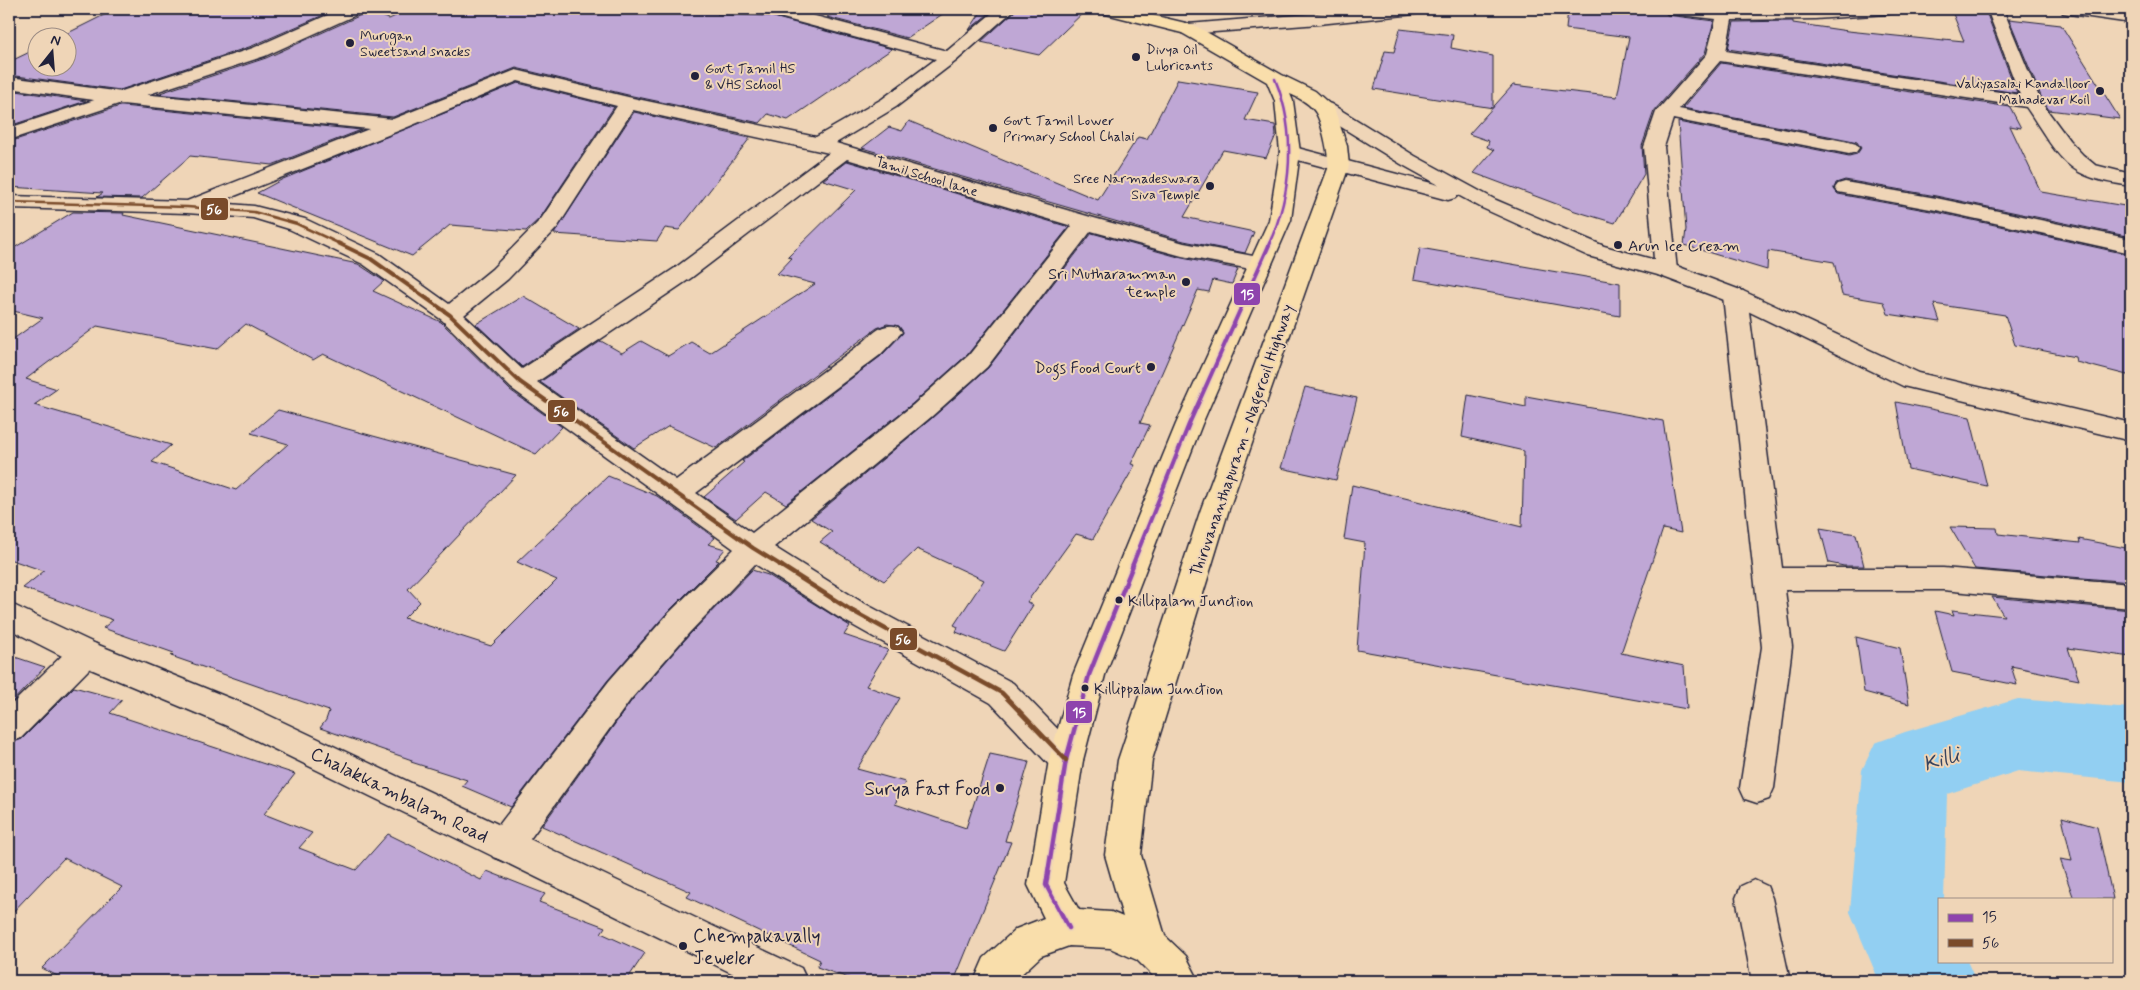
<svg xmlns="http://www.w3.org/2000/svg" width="2140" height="990" viewBox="0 0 2140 990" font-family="Mynerve,sans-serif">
	<rect width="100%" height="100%" fill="#efd5b7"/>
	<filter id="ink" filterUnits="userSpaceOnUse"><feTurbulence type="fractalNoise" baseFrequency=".02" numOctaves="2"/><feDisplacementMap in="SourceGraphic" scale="10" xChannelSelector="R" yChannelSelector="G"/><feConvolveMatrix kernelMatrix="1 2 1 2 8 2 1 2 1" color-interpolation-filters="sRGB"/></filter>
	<g filter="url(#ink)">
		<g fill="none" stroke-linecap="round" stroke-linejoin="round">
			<!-- river -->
			<path fill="#92cff2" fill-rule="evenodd" d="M2018,699L2131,708V782L2018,771L1947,794L1944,899H1939V961H1967L1976,981H1879L1850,912L1862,770L1875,743L1905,732Z"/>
		</g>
		<!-- building -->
		<g fill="#bfa7d5" stroke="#22223b">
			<path d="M116,9H337L252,46L120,90L9,75V62L38,48V68H68V38H58Z"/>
			<path d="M364,9L389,19L411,9H724L717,14L770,16L892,49L788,120L768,114L760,123L628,95L516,68L393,117L157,94L266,58L361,15Z"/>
			<path d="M840,9H950L907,38L827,17Z"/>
			<path d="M983,9H994L969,30Z"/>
			<path d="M1017,9H1087L1039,55L981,42Z"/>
			<path d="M1568,9H1663L1667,15L1714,21L1705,53L1654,111L1642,146L1644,174L1615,223L1575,211L1474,173L1494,150L1487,147L1489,141L1469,134L1513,85L1617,97L1629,37L1566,29Z"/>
			<path d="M1951,9H1985L2017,93L1728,49L1734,22L1793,21V23L1848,31L1944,41L1943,39L1964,41Z"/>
			<path d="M2009,19L2061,25L2120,119L2049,110L2043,101Z"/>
			<path d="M1400,29L1453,35L1451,48L1493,56V108L1374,89L1385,51L1394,52Z"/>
			<path d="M1721,63L2010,107L2021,128L2010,126L2041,192L2131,207V237L1936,196L1845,180L1836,183L1834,189L1838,194L1936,212L2131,255V376L2076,362L2075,357L2015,345L2005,315L1934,304L1940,322L1888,314L1884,302L1842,295L1834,262L1768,251L1767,270L1684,245L1686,230L1678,122L1849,156L1857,154L1861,148L1857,142L1849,140L1683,108Z"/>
			<path d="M1178,79L1258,92L1245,120L1275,125L1276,135L1266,158L1223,150L1184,217L1254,232L1245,253L1184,241L862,148L889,127L902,131L909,121L1098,200L1138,137L1147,139Z"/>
			<path d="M518,83L614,107L540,218L526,231L450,225L412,256L257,193L283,179Z"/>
			<path d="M9,90L86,101L9,126Z"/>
			<path d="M120,106H122L361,130L272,165L190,156L142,198L97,197L103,193L9,187V142Z"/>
			<path d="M634,112L750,138L679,230L665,228L657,241L554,234Z"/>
			<path d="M847,161L1069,227L968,354L912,404L786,504L766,492L736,519L704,497L744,462L742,461L881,356L903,333L899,326L887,324L877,328L716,448L669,426L634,448L540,382L601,341L622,353L641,341L668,356L691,342L710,353L815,284L777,274L792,258L788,257L856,190L823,180Z"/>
			<path d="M73,212L124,213L123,215L358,264L384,281L373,291L441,322L510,390L562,427L536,454L323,354L313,360L246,324L217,349L97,326L26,379L57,389L34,405L171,445L152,462L236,490L288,444L251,433L278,410L516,475L408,589L420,602L404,618L491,646L557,580L517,562L608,476L657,496L715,538L708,544L725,549L716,560L719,561L666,614L608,680L511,807L462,786L467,780L411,762L412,760L320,728L326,720L329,711L171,656L174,653L103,628L113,620L23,588L44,571L9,559V342L43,318L9,310V251Z"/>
			<path d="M1092,233L1182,258L1238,269L1232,284L1213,280L1209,292L1198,290L1140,423L1150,425L1131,464L1135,465L1093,539L1076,534L1027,602L1033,605L1004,651L956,632L958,627L954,625L984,580L917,549L884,581L820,542L832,532L811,519L932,418L988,368Z"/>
			<path d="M1420,248L1620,283V316L1414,279Z"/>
			<path d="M523,296L579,329L522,367L476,324Z"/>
			<path d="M1305,387L1357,398L1336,480L1281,468Z"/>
			<path d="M1468,395L1526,407V396L1663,421L1681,533L1663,529L1621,653L1684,666L1687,709L1357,650L1365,543L1344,539L1352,485L1522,527L1524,451L1462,437Z"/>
			<path d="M1896,402L1970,417L1987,486L1908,469Z"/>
			<path d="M1950,527L1997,528L1998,534L2080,543L2079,539L2131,549V582L1975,569Z"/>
			<path d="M1820,528L1856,534L1864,566H1844L1829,563Z"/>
			<path d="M752,570L768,575L850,626L844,635L888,650L866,686L900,698L857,769L905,782L895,804L966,828L990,754L1029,762L1005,841L1011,842L954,981H857L817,967L820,960L687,897L691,892L542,826L632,700L690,634Z"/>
			<path d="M1992,597L2131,610V657L2068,648L2079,680L2011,666L2017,685L1952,672L1935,611L1954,615L1952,610L2004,616Z"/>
			<path d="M1856,637L1900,648L1909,704L1864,692Z"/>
			<path d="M9,655L45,667L9,705Z"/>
			<path d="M74,687L122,700L110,713L295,774L264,814L312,833L299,848L356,870L388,834L481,880L487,871L545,894L539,902L605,927L601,933L645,953L626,981H67L42,968L122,887L64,858L9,916V744L22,739Z"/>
			<path d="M2062,817L2097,827L2113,899H2074L2060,859L2072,861Z"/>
		</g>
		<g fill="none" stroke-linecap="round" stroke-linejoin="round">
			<defs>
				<g id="minor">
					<path d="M762,9H789L947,51L997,9H1015L956,61L896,107L836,143L1094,218L1184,243L1269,259L1272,264L1269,269L1261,271L1182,256L1091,231L987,367L931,417L774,547L860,601L1013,683L1078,750L1083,760L1078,770L1066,775L1054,770L991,703L838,617L755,564L689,633L631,699L517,857L505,861L493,857L487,845L493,833L609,681L667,615L734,549L511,388L442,320L363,264L289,229L253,218L187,213L9,208V196L187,201L369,129L122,104L9,88V77L122,92L393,119L516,70L628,97L816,137L882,99L936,59L764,13ZM518,81L617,106L541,219L492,269L449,304L379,254L305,219L254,206L217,203L403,129ZM633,110L829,153L675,268L522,369L464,315L508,279L557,228ZM847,159L1072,226L969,355L913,405L752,533L696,493L880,355L902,332L898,327C882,322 874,333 862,343L676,480L537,382L691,278Z"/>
					<path d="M1368,9H1422L1420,13L1414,14L1319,24L1188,34L1182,33L1179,29L1182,25L1188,24Z"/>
					<path d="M1665,9H1895L1893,13L1887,14L1815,19L1732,20L1726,51L2020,95L1987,9H2003L2041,102L2069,140L2083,155L2095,165L2131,174V186C2114,183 2095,181 2079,172C2056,159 2041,128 2026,107L1720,61L1679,109L1849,142L1856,144L1859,148L1856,152L1849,154L1673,119L1664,147L1677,270L1674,275L1666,277L1658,275L1655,270L1644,147L1656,112L1707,54L1716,19L1673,14L1667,13Z"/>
					<path d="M2061,9H2102L2131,13V23L2069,14L2063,13Z"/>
					<path d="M1845,182L1936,198L2131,239V253L1936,210L1838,192L1835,188L1838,184Z"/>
					<path d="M1735,289L1743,291L1747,296L1782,568H1943L2131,584V608L1943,590H1785L1792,647L1774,788L1769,799L1757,803L1745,799L1740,788L1762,647L1723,296L1727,291Z"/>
					<path d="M85,640L96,644L100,653L96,662L21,738L9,742V707L74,644Z"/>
					<path d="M1754,880L1767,886L1772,898L1790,981H1752L1736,898L1741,886Z"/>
				</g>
				<g id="tertiary">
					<path d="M341,9H362L360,13L265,56L9,140V128L253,48Z"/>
					<path d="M1324,102L1331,104L1415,156L1496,200L1604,246L1674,265L1743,291L1919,373L2131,423V441L1903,386L1727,301L1658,275L1588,256L1482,208L1458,195L1455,198L1448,200L1283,156L1280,152L1283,148L1290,146L1439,185L1401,164L1317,112L1314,108L1317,104Z"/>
					<path d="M9,603L96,644L249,706L801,968L807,981H748L227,726L74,662L9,629Z"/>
				</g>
				<path id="primary" d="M1100,9H1127L1194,25L1282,75L1315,91L1334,108L1347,146L1349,166L1229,509L1152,760L1141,855L1165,936L1186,956L1199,981H1158L1137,960L1110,948L1069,946L1041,956L1014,981H974L984,958L1016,929L1044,918L1028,885L1049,760L1073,675L1176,424L1269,220L1280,152L1275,101L1267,82L1182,33L1102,13ZM1290,94C1299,98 1307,102 1313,109C1322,118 1328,153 1329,166L1201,509L1118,760L1105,855L1123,917L1111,912L1079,910L1064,883L1083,760L1105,675L1202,424L1291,220L1300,152L1293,101Z"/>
			</defs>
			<!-- minor casing -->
			<use href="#minor" stroke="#22223b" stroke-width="3"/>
			<!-- tertiary casing -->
			<use href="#tertiary" stroke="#22223b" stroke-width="3"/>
			<!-- primary casing -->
			<use href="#primary" stroke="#22223b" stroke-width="3"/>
			<!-- minor -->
			<use href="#minor" fill="#efd5b7" fill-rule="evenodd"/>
			<!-- tertiary -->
			<use href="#tertiary" fill="#efd5b7" fill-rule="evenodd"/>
			<!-- primary -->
			<use href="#primary" fill="#f9deab" fill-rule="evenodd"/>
			<defs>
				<path id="bus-1-far2" d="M1269,244C1292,193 1297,132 1275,79"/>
				<path id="bus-1-far1" d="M1132,566L1189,424L1270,243"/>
				<path id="bus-1" d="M1069,928L1046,885L1066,760L1089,675L1133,565"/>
				<path id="bus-2-far2" d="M9,202L187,207L254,212L297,224L340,244"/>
				<path id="bus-2-far1" d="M338,243L371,259L450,315L520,382L753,548L782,566"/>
				<path id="bus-2" d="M780,565L849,609L1002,693L1066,760"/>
			</defs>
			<!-- bus-1-far2 casing -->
			<use href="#bus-1-far2" stroke="#efd5b7" stroke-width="5"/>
			<!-- bus-1-far1 casing -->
			<use href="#bus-1-far1" stroke="#efd5b7" stroke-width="8"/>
			<!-- bus-1 casing -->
			<use href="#bus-1" stroke="#efd5b7" stroke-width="8"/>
			<!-- bus-2-far2 casing -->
			<use href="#bus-2-far2" stroke="#efd5b7" stroke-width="5"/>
			<!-- bus-2-far1 casing -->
			<use href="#bus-2-far1" stroke="#efd5b7" stroke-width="8"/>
			<!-- bus-2 casing -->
			<use href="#bus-2" stroke="#efd5b7" stroke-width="8"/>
			<!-- bus-1-far2 -->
			<use href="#bus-1-far2" stroke="#8e44ad" stroke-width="2.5"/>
			<!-- bus-1-far1 -->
			<use href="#bus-1-far1" stroke="#8e44ad" stroke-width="4"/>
			<!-- bus-1 -->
			<use href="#bus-1" stroke="#8e44ad" stroke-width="4.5"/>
			<!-- bus-2-far2 -->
			<use href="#bus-2-far2" stroke="#7a4b2a" stroke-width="2.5"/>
			<!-- bus-2-far1 -->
			<use href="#bus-2-far1" stroke="#7a4b2a" stroke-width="4"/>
			<!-- bus-2 -->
			<use href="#bus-2" stroke="#7a4b2a" stroke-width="4.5"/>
		</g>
	</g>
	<!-- markers -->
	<g fill="#22223b" stroke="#efd5b7" stroke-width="2">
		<circle cx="350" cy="43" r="5"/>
		<circle cx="1136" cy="57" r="5"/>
		<circle cx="695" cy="76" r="5"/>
		<circle cx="2100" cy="91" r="5"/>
		<circle cx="993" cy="128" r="5"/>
		<circle cx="1210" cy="186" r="5"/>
		<circle cx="1618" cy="245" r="5"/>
		<circle cx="1186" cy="282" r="5"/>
		<circle cx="1151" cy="367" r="5"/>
		<circle cx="1119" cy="600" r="4.5"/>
		<circle cx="1085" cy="688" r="4.5"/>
		<circle cx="1000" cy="788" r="5"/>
		<circle cx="683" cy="946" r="5"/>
	</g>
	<g text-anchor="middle" stroke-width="4" stroke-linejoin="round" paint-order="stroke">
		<!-- far-poi labels -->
		<g font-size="14" fill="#22223b" stroke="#efd5b7" text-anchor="start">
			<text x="360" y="40">Murugan<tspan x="360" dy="16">Sweetsand snacks</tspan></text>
			<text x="1146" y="54">Divya Oil<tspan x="1146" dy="16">Lubricants</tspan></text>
			<text x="705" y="73">Govt Tamil HS<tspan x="705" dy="16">&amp; VHS School</tspan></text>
			<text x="2090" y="88" text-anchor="end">Valiyasalai Kandalloor<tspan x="2090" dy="16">Mahadevar Koil</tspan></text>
			<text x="1003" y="125">Govt Tamil Lower<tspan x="1003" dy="16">Primary School Chalai</tspan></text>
			<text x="1200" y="183" text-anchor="end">Sree Narmadeswara<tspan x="1200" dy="16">Siva Temple</tspan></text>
		</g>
		<!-- far-street labels -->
		<g font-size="14" fill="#22223b" stroke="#efd5b7">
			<text transform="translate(927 176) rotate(17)" y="5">Tamil School lane</text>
		</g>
		<!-- bus labels -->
		<g font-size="15" fill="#22223b" stroke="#efd5b7" text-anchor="start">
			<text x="1128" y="606">Killipalam Junction</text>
			<text x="1094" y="694">Killippalam Junction</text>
		</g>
		<!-- poi labels -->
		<g font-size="16" fill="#22223b" stroke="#efd5b7" text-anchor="end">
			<text x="1628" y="251" text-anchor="start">Arun Ice Cream</text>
			<text x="1176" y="279">Sri Mutharamman<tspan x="1176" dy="18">temple</tspan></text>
			<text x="1141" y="373">Dogs Food Court</text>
		</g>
		<!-- street labels -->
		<g font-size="16" fill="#22223b" stroke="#efd5b7">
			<text transform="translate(1241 440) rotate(-71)" y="6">Thiruvananthapuram - Nagercoil Highway</text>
		</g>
		<!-- near-poi labels -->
		<g font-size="19" fill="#22223b" stroke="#efd5b7" text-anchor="end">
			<text x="990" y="795">Surya Fast Food</text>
			<text x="693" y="942" text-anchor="start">Chempakavally<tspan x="693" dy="22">Jeweler</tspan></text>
		</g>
		<!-- near-street labels -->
		<g font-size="19" fill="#22223b" stroke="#efd5b7">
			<text transform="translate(400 794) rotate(26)" y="7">Chalakkambalam Road</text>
		</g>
		<!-- near-water labels -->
		<g font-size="21" font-style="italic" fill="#384560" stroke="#efd5b7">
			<text transform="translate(1941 759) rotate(-17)" y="7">Killi</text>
		</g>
	</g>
	<g stroke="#efd5b7" stroke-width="2">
		<rect x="200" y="197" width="29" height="24" rx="5" fill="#7a4b2a"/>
		<rect x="1233" y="282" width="28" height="24" rx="5" fill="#8e44ad"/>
		<rect x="547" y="399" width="29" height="24" rx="5" fill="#7a4b2a"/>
		<rect x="889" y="627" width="29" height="24" rx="5" fill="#7a4b2a"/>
		<rect x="1065" y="700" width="28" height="24" rx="5" fill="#8e44ad"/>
	</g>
	<g font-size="14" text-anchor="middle" font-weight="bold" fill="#fff">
		<text x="214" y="214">56</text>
		<text x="1247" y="299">15</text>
		<text x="561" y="416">56</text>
		<text x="903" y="644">56</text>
		<text x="1079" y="717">15</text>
	</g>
	<!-- margin -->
	<rect width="2140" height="990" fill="none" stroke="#efd5b7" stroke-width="30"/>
	<rect x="15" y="15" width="2110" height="960" fill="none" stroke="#22223b" stroke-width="2" filter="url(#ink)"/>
	<!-- legend -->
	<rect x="1938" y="898" width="175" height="65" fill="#efd5b7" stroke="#9d8d85"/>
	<rect x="1948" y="914" width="25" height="8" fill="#8e44ad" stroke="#9d8d85"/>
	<text x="1982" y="922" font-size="15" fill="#22223b">15</text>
	<rect x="1948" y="939" width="25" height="8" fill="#7a4b2a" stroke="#9d8d85"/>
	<text x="1982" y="948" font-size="15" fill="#22223b">56</text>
	<!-- north arrow -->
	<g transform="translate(52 52) rotate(17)"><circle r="24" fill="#efd5b7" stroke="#9d8d85"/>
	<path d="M0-4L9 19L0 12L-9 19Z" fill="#22223b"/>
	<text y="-8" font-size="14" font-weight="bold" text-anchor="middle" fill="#22223b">N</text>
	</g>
</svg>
